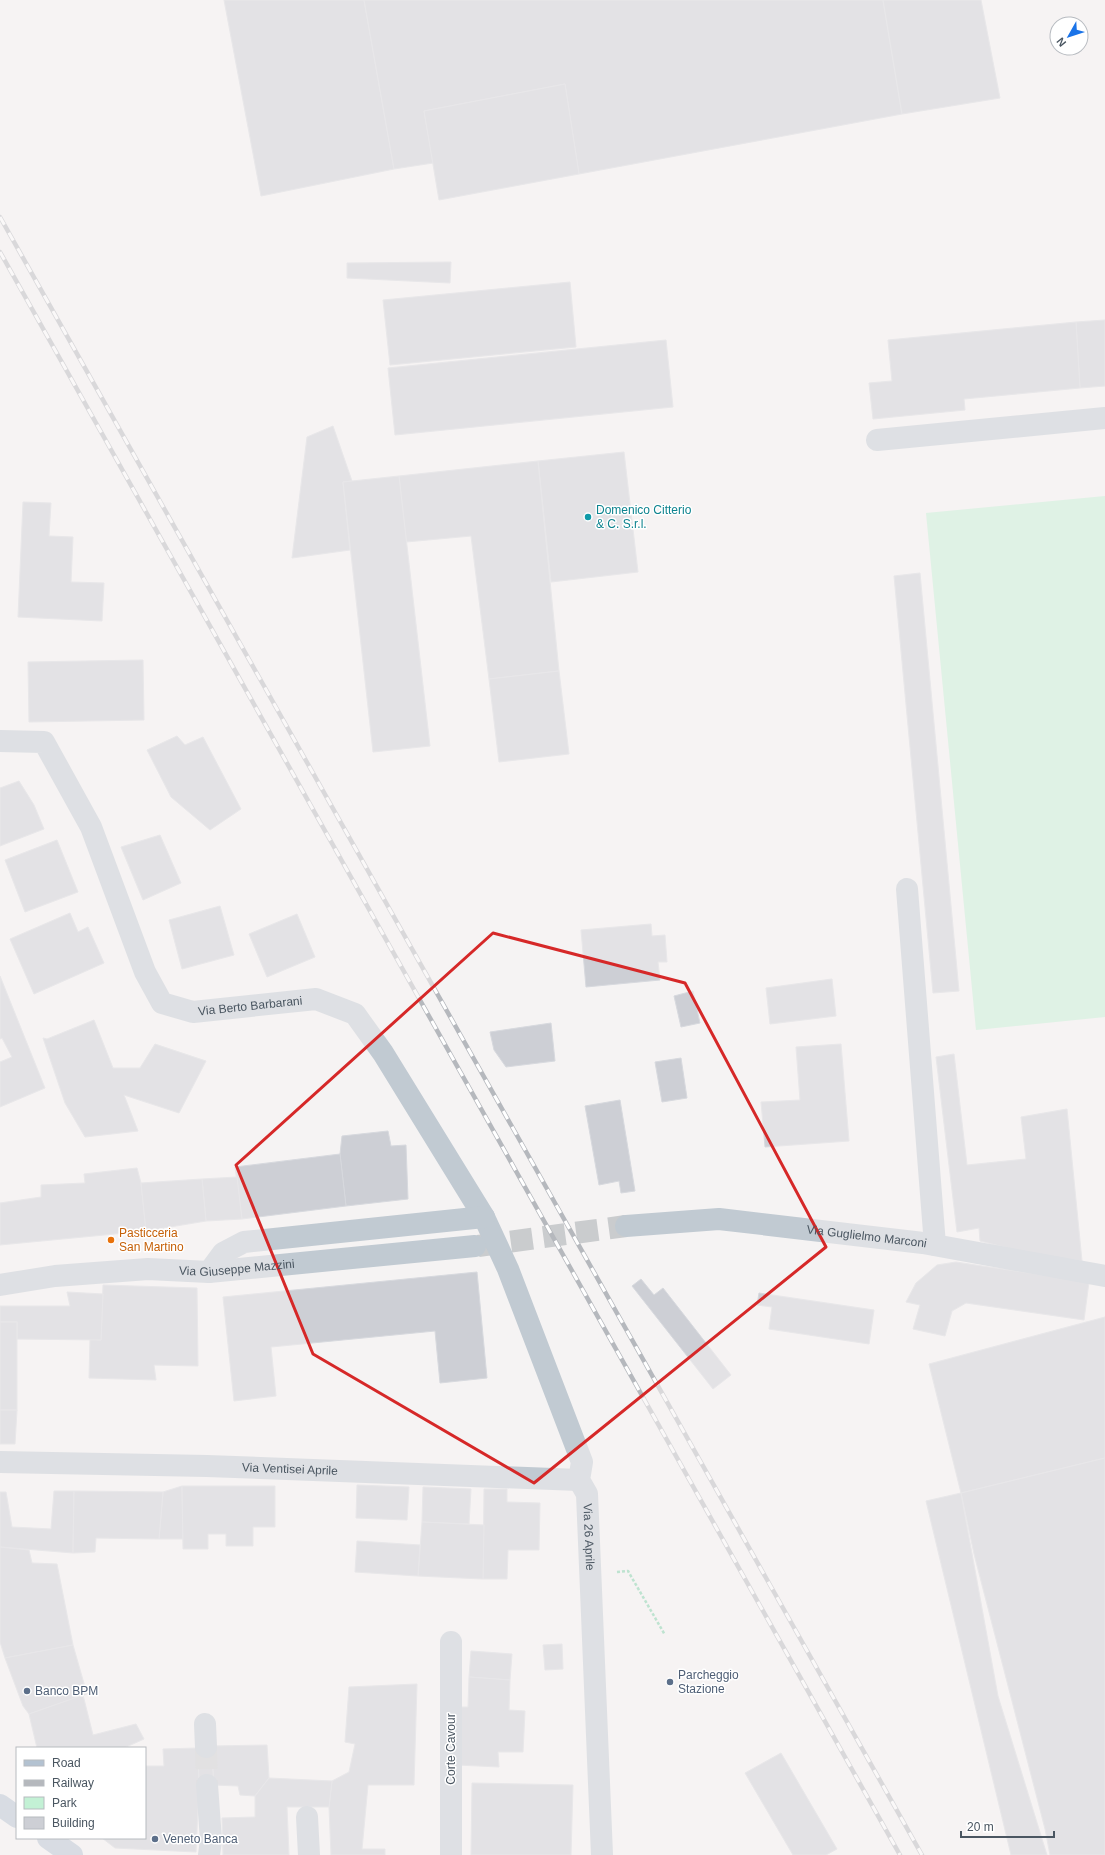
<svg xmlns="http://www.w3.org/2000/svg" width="1105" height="1855" viewBox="0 0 1105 1855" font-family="Arial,sans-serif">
	<rect width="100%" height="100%" fill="#f5f3f3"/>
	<!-- green -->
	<path fill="#c3f1d5" d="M1105,496V1017L976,1030L926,513Z"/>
	<!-- building -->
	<g fill="#cdcfd5" stroke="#d7d9de">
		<path d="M224,0H364L394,169L261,196Z"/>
		<path d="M364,0H883L902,114L579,174L565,84L424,111L433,163L394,169Z"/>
		<path d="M883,0H981L1000,98L902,114Z"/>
		<path d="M565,84L579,174L439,200L424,111Z"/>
		<path d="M451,262L450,283L347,278V263Z"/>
		<path d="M570,282L576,347L390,365L383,300Z"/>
		<path d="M1105,320V386L1080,388L1076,322Z"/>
		<path d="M1076,322L1080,388L964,399L965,410L873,419L869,383L892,381L888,340Z"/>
		<path d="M666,340L673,407L395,435L388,368Z"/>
		<path d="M333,426L352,481L343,482L350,550L292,558L307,437Z"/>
		<path d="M624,452L638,572L551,582L538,461Z"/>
		<path d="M538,461L559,671L489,679L471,536L406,542L399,476Z"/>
		<path d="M399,476L430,746L373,752L343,482Z"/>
		<path d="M23,502L51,503L49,536L73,537L71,582L104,583L102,621L18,617Z"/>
		<path d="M920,573L959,991L933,993L894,576Z"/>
		<path d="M143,660L144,720L29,722L28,662Z"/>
		<path d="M559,671L569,754L499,762L489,679Z"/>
		<path d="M177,736L185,745L203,737L241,809L210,830L171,797L147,750Z"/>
		<path d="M19,781L34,805L44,829L0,846V788Z"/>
		<path d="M160,835L181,883L143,900L121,847Z"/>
		<path d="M57,840L78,892L25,912L5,860Z"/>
		<path d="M220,906L234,955L182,969L169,920Z"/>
		<path d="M70,913L78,932L88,927L104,963L34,994L10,939Z"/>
		<path d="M297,914L315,957L267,977L249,934Z"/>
		<path d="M651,924L652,936L665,935L667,962H658L660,980L586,987L581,930Z"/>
		<path d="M0,976L45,1088L0,1107V1062L12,1057L2,1038L0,1039Z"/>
		<path d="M832,979L836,1016L770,1024L766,988Z"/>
		<path d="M693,991L700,1023L681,1027L674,996Z"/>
		<path d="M94,1020L113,1068H140L155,1044L206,1061L179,1113L124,1095L138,1131L85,1137L65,1103L43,1038L47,1039Z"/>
		<path d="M551,1023L555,1061L506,1067L494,1050L490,1032Z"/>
		<path d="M841,1044L849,1141L765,1147L761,1102L800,1100L796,1047Z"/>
		<path d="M954,1054L967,1165L1026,1159L1021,1117L1067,1109L1082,1261L1031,1254L980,1241L979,1228L957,1232L936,1057Z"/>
		<path d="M681,1058L687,1098L662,1102L655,1062Z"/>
		<path d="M620,1100L635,1191L621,1193L619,1181L599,1185L585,1106Z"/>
		<path d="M388,1131L391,1146L406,1145L408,1199L346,1206L340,1154L342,1136Z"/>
		<path d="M340,1154L346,1206L242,1219L235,1167Z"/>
		<path d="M137,1168L141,1183L146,1231L0,1245V1203L41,1197V1185L85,1183L84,1174Z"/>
		<path d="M237,1177L242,1219L206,1221L202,1179Z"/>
		<path d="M202,1179L206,1221L146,1231L141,1183Z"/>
		<path d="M956,1262L1089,1282L1084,1320L966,1303L952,1311L945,1336L913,1329L920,1305L906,1302L916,1283L937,1265Z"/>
		<path d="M477,1272L487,1378L440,1383L435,1331L271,1347L276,1396L234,1401L223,1297Z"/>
		<path d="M641,1279L654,1295L663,1288L731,1375L713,1389L632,1286Z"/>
		<path d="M103,1285L197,1288L198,1366L154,1365L156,1380L89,1378L90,1339L101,1340Z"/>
		<path d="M67,1292L103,1294L101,1340L17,1339V1322H0V1306H70Z"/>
		<path d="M759,1293L874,1310L869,1344L769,1329L772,1307L757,1305Z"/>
		<path d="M1105,1317V1458L961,1493L929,1364Z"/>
		<rect x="0" y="1322" width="17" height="88"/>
		<path d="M0,1410H17L15,1444H0Z"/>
		<path d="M1105,1458V1855H1050L1045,1829L974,1554L961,1493Z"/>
		<path d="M357,1485L409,1487L407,1520L356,1518Z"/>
		<path d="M182,1486L183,1539H159L163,1492Z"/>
		<path d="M182,1486H275V1527H253V1546H226V1534H208V1549H183Z"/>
		<path d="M423,1487L471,1489L469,1524L422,1522Z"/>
		<path d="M484,1489H507V1502L540,1503L539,1550H508L507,1579H483Z"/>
		<path d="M54,1491H74L73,1553L0,1547V1492H6L12,1527L51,1529Z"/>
		<path d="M74,1491L163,1492L159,1539L96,1538L95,1552L73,1553Z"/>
		<path d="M961,1493L998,1696L1047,1855H1011L926,1501Z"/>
		<path d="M422,1522L484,1525L483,1579L418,1576Z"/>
		<path d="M357,1541L420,1545L418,1576L355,1572Z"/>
		<path d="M0,1547L29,1550L32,1563L57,1564L73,1645L5,1658L0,1642Z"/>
		<path d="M562,1644L563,1669L545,1670L543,1645Z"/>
		<path d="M73,1645L87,1694L29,1714L23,1706L5,1658Z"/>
		<path d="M471,1651L512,1654L510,1680L469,1677Z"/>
		<path d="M469,1677L510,1680L509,1710L525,1711L523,1752H498L499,1767L458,1765L460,1707H468Z"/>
		<path d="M417,1684L414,1785H368L362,1849H385V1855H331L329,1807L332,1781L349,1772L355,1744L345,1742L349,1687Z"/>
		<path d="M83,1695L93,1735L136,1724L144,1739L124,1748H37L29,1714Z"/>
		<path d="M267,1745L269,1778L255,1796L240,1795L238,1786L214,1785L211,1746Z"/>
		<path d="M211,1746L214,1785L199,1786L198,1748Z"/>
		<path d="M198,1748L199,1786L196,1852L115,1848L102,1838H145V1766H164L163,1749Z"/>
		<path d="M781,1753L837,1849L826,1855H793L745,1773Z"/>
		<path d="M269,1778L332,1781L329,1807H287L289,1855H223L222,1818L255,1817V1796Z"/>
		<path d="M472,1783L573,1785L571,1855H471Z"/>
	</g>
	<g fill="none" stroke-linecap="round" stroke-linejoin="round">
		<!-- minor-tunnel -->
		<g stroke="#caccce" stroke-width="22" stroke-dasharray="22 11" stroke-linecap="butt">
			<path d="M478,1246L626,1226"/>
			<path d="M206,1747L207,1785"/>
		</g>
		<!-- path -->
		<path stroke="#7ad0a6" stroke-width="2.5" stroke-dasharray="3 2" stroke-linecap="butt" d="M617,1572L628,1571L665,1635"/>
		<!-- minor -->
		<g stroke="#c1cad2" stroke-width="22">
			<path d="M877,440L1105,418"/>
			<path id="s1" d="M0,741L44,742L91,827L145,972L162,1003L193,1012L316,999L355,1014L383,1053L484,1217L508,1269L582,1462L579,1480L587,1494L602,1855"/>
			<path d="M907,889L935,1245"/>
			<path id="s2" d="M626,1226L719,1219L923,1243L1105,1276"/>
			<path d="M209,1272L223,1253L244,1242L484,1217"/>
			<path id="s3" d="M0,1285L55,1276L148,1269L209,1272L475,1246"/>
			<path id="s4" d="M0,1462L207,1466L579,1480"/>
			<path d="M205,1724L206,1747"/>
			<path d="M207,1785L211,1840L209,1855"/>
			<path d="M307,1817L309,1855"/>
			<path d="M451,1855V1642"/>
		</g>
		<!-- major -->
		<g stroke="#b3c2d1" stroke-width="22">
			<path d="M0,1805L17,1817"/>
			<path d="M48,1838L72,1855"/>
		</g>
		<defs>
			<g id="rail">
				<path d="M0,217L922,1855"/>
				<path d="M0,252L900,1855"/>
			</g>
		</defs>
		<!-- rail casing -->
		<use href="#rail" stroke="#b5b8bd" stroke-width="4.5"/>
		<!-- rail -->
		<use href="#rail" stroke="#fff" stroke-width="3" stroke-dasharray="9" stroke-linecap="butt"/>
	</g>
	<!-- marked area -->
	<path d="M0 0H1105V1855H0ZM493,933L685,983L826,1247L534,1483L313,1354L236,1165Z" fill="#f5f3f3" fill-opacity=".55" fill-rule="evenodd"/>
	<path fill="none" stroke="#d62828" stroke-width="3" stroke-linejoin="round" d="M493,933L685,983L826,1247L534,1483L313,1354L236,1165Z"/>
	<!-- markers -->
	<circle fill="#0f9aa8" stroke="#fff" stroke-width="1.5" cx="588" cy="517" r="4"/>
	<circle fill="#e8710a" stroke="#fff" stroke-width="1.5" cx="111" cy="1240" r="4"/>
	<g fill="#5c6f8a" stroke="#fff" stroke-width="1.5">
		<circle cx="670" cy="1682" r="4"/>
		<circle cx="27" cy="1691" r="4"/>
		<circle cx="155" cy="1839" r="4"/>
	</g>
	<g text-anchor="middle" stroke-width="3" stroke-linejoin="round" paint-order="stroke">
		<!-- culture labels -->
		<g font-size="12" fill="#0d838f" stroke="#fff" text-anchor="start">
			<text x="596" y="514">Domenico Citterio<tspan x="596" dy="14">&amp; C. S.r.l.</tspan></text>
		</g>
		<!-- street labels -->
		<g font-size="12" fill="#4a5661" stroke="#fff">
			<text dy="4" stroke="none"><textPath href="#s1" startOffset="421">Via Berto Barbarani</textPath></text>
			<text dy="4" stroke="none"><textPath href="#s2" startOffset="242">Via Guglielmo Marconi</textPath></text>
			<text dy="4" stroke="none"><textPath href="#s3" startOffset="238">Via Giuseppe Mazzini</textPath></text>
			<text dy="4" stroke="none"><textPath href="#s4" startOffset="290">Via Ventisei Aprile</textPath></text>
			<text dy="4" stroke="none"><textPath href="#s1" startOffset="1111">Via 26 Aprile</textPath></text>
			<text transform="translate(451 1749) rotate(-90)" y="4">Corte Cavour</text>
		</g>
		<!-- food labels -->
		<g font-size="12" fill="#c56008" stroke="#fff" text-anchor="start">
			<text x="119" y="1237">Pasticceria<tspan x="119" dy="14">San Martino</tspan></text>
		</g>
		<!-- service labels -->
		<g font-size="12" fill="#4e5e75" stroke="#fff" text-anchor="start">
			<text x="678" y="1679">Parcheggio<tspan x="678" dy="14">Stazione</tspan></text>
			<text x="35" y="1695">Banco BPM</text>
			<text x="163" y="1843">Veneto Banca</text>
		</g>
	</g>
	<!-- legend -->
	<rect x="16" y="1747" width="130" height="92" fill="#ffffff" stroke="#b7bbc0"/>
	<rect x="24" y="1760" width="20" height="6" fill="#b3c2d1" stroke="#b7bbc0"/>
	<text x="52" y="1767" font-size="12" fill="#4a5661">Road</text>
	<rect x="24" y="1780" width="20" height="6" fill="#b5b8bd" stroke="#b7bbc0"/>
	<text x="52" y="1787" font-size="12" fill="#4a5661">Railway</text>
	<rect x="24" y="1797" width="20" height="12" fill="#c3f1d5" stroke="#b7bbc0"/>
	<text x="52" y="1807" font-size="12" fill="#4a5661">Park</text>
	<rect x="24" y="1817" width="20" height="12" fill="#cdcfd5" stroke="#b7bbc0"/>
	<text x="52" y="1827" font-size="12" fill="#4a5661">Building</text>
	<!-- north arrow -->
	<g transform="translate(1069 36) rotate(231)"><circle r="19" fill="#ffffff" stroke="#b7bbc0"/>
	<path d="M0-3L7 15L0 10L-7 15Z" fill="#1a73e8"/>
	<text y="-6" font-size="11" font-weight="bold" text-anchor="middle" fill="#4a5661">N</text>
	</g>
	<!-- scale -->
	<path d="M961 1831v6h93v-6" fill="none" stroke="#4a5661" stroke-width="2"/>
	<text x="967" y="1831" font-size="12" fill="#4a5661" stroke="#ffffff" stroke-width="3" paint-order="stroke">20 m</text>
</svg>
